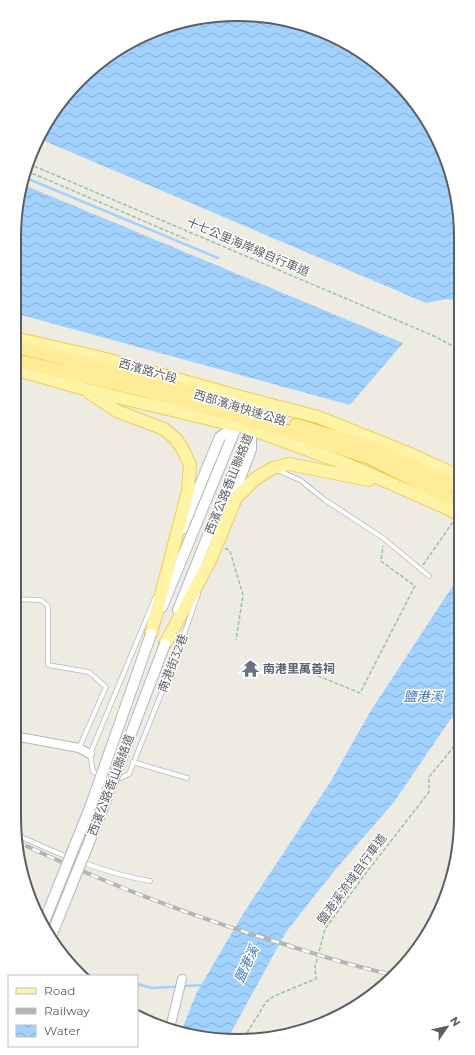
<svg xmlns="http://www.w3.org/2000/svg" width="475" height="1055" viewBox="0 0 475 1055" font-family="Montserrat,'Noto Sans TC',sans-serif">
	<defs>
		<pattern id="water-waves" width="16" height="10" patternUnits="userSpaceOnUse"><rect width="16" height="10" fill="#a1d2ff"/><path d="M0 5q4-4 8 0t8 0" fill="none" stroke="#86aed2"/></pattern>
	</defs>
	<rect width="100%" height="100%" fill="#edebe2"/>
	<!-- water -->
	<g fill="url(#water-waves)">
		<path d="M237,14L323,31L373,60L415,101L444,152L459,208V301L447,299L426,303L40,139L79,80L152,31Z"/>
		<path d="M24,185L403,343L350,405L14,313V237Z"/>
		<path d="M460,577L461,708L450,720L394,802L335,870L286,932L228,1038L194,1037L181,1032L196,994L243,914L331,781L370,712L456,581Z"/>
	</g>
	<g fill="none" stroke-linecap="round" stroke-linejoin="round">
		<!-- stream -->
		<g stroke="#a1d2ff" stroke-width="2.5">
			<path d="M26,178L218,258"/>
			<path d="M137,984L152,988L204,985"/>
		</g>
		<defs>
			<g id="service">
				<path d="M277,470L300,480L325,500L383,538L429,576"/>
				<path d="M155,598L90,754L93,772L116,780L129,774L178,652L198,594"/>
				<path d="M14,599L41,600L48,606V665L89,672L106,687L79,748"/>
				<path d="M133,762L187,778"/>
				<path d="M17,835C60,855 104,873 150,881"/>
			</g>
			<g id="minor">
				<path d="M14,736L79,748L90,754"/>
				<path d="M170,1028L182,979"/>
			</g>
			<g id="tertiary">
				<path d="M231,503L251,449V434"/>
				<path d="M182,529L220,437L237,425"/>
				<path d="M162,607L237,425V420"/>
				<path d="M178,610L251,429V422"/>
			</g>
			<g id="primary">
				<path d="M14,338L98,357L248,399L318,417L408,453L460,477"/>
				<path d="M14,369L84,389L251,429L349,465L449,509"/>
				<path d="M90,393L117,411L164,429L176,439L182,448L190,465L188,491L151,634"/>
				<path d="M165,644L209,563L236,498L255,479L273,468L289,464L369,480"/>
			</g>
			<g id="trunk">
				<path d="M14,346L150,380L260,414"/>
				<path d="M14,360L147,391L251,420L368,457L460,503"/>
				<path d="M296,425L371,448L460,488"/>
			</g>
		</defs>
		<!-- service casing -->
		<use href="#service" stroke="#b5b8bd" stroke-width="5.5"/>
		<!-- minor casing -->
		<use href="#minor" stroke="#b5b8bd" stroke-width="10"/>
		<!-- tertiary casing -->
		<use href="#tertiary" stroke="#b5b8bd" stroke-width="12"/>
		<!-- primary casing -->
		<use href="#primary" stroke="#f1cc58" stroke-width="14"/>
		<!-- trunk casing -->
		<use href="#trunk" stroke="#efad01" stroke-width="14"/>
		<!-- path -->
		<g stroke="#97c4a5" stroke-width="1.5" stroke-dasharray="4 2" stroke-linecap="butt">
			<path d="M29,164L434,336L460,350"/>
			<path d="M27,171L188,240"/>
			<path d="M225,548L230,551L243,595L236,640"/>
			<path d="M423,565L453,522"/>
			<path d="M265,667L306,671L360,693L415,586L381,561L383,546"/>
			<path d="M244,1038L266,1002L274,996L316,979L315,967L325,929L363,877L429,792V777L461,738"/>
		</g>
		<!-- service -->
		<use href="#service" stroke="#fff" stroke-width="4"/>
		<!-- minor -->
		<use href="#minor" stroke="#fff" stroke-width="8"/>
		<!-- tertiary -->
		<use href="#tertiary" stroke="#fff" stroke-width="10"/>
		<!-- primary -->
		<use href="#primary" stroke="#fff4a6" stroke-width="12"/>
		<!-- trunk -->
		<use href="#trunk" stroke="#feec98" stroke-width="13"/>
		<defs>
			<path id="rail" d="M18,842C102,882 188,915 277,942C316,954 354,967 394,975"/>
		</defs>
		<!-- rail casing -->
		<use href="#rail" stroke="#b3b4b4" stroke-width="4"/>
		<!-- rail -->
		<use href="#rail" stroke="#fff" stroke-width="2.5" stroke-dasharray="8" stroke-linecap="butt"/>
		<defs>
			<g id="tertiary-bridge">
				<path d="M44,922L91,805L151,634"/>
				<path d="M52,934L102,810L165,644"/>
			</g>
			<path id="primary-bridge" d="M449,509L460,515"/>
		</defs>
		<!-- tertiary-bridge casing -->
		<use href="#tertiary-bridge" stroke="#b5b8bd" stroke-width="12" stroke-linecap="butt"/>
		<!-- primary-bridge casing -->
		<use href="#primary-bridge" stroke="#f1cc58" stroke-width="14" stroke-linecap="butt"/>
		<!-- tertiary-bridge -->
		<use href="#tertiary-bridge" stroke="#fff" stroke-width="10"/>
		<!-- primary-bridge -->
		<use href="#primary-bridge" stroke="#fff4a6" stroke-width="12"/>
	</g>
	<!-- icons -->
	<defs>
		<symbol id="temple-bare" viewBox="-9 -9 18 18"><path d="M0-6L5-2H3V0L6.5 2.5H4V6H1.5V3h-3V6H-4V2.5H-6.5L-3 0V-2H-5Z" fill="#6b7280" stroke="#fff" stroke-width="2.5" paint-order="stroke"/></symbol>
	</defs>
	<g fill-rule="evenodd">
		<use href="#temple-bare" x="238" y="656" width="25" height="25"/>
	</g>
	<g text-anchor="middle" stroke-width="3" stroke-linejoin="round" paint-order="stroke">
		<!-- street labels -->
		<g font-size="12" fill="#5b5e63" stroke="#fff">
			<text transform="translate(248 247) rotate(23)" y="4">十七公里海岸線自行車道</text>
			<text transform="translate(148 371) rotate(16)" y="4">西濱路六段</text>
			<text transform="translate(240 408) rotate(17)" y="4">西部濱海快速公路</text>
			<text transform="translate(229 484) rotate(-68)" y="4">西濱公路香山聯絡道</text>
			<text transform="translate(173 663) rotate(-69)" y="4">南港街32巷</text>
			<text transform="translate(111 785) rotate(-69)" y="4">西濱公路香山聯絡道</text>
			<text transform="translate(352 879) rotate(-54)" y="4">鹽港溪流域自行車道</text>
		</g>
		<!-- worship labels -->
		<g font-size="12" font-weight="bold" fill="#5b616d" stroke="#fff" text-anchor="start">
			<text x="263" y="673">南港里萬善祠</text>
		</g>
		<!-- water labels -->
		<g font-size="13" font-style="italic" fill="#4078b9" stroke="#fff">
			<text x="423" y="701">鹽港溪</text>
			<text transform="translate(246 964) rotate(-65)" y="5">鹽港溪</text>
		</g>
	</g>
	<!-- crop -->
	<path d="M0 0H475V1055H0ZM237 21H238A216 216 0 0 1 454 237V818A216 216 0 0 1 238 1034H237A216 216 0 0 1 21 818V237A216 216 0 0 1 237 21Z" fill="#fff" fill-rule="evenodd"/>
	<path fill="none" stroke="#5b5e63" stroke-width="2" d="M237 21H238A216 216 0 0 1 454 237V818A216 216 0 0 1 238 1034H237A216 216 0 0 1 21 818V237A216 216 0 0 1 237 21Z"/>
	<!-- legend -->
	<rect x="8" y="975" width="130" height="72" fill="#ffffff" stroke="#bdbfc1"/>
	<rect x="16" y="988" width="20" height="6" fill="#fff4a6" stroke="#bdbfc1"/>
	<text x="44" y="995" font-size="12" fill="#5b5e63">Road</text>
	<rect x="16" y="1008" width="20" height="6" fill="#b3b4b4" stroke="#bdbfc1"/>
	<text x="44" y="1015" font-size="12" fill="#5b5e63">Railway</text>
	<rect x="16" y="1025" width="20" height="12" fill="url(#water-waves)" stroke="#bdbfc1"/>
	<text x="44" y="1035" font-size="12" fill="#5b5e63">Water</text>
	<!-- north arrow -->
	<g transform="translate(447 1027) rotate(56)" stroke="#ffffff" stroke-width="3" paint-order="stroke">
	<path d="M0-3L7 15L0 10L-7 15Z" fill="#5b5e63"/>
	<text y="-6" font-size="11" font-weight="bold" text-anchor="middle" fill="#5b5e63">N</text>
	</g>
</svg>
